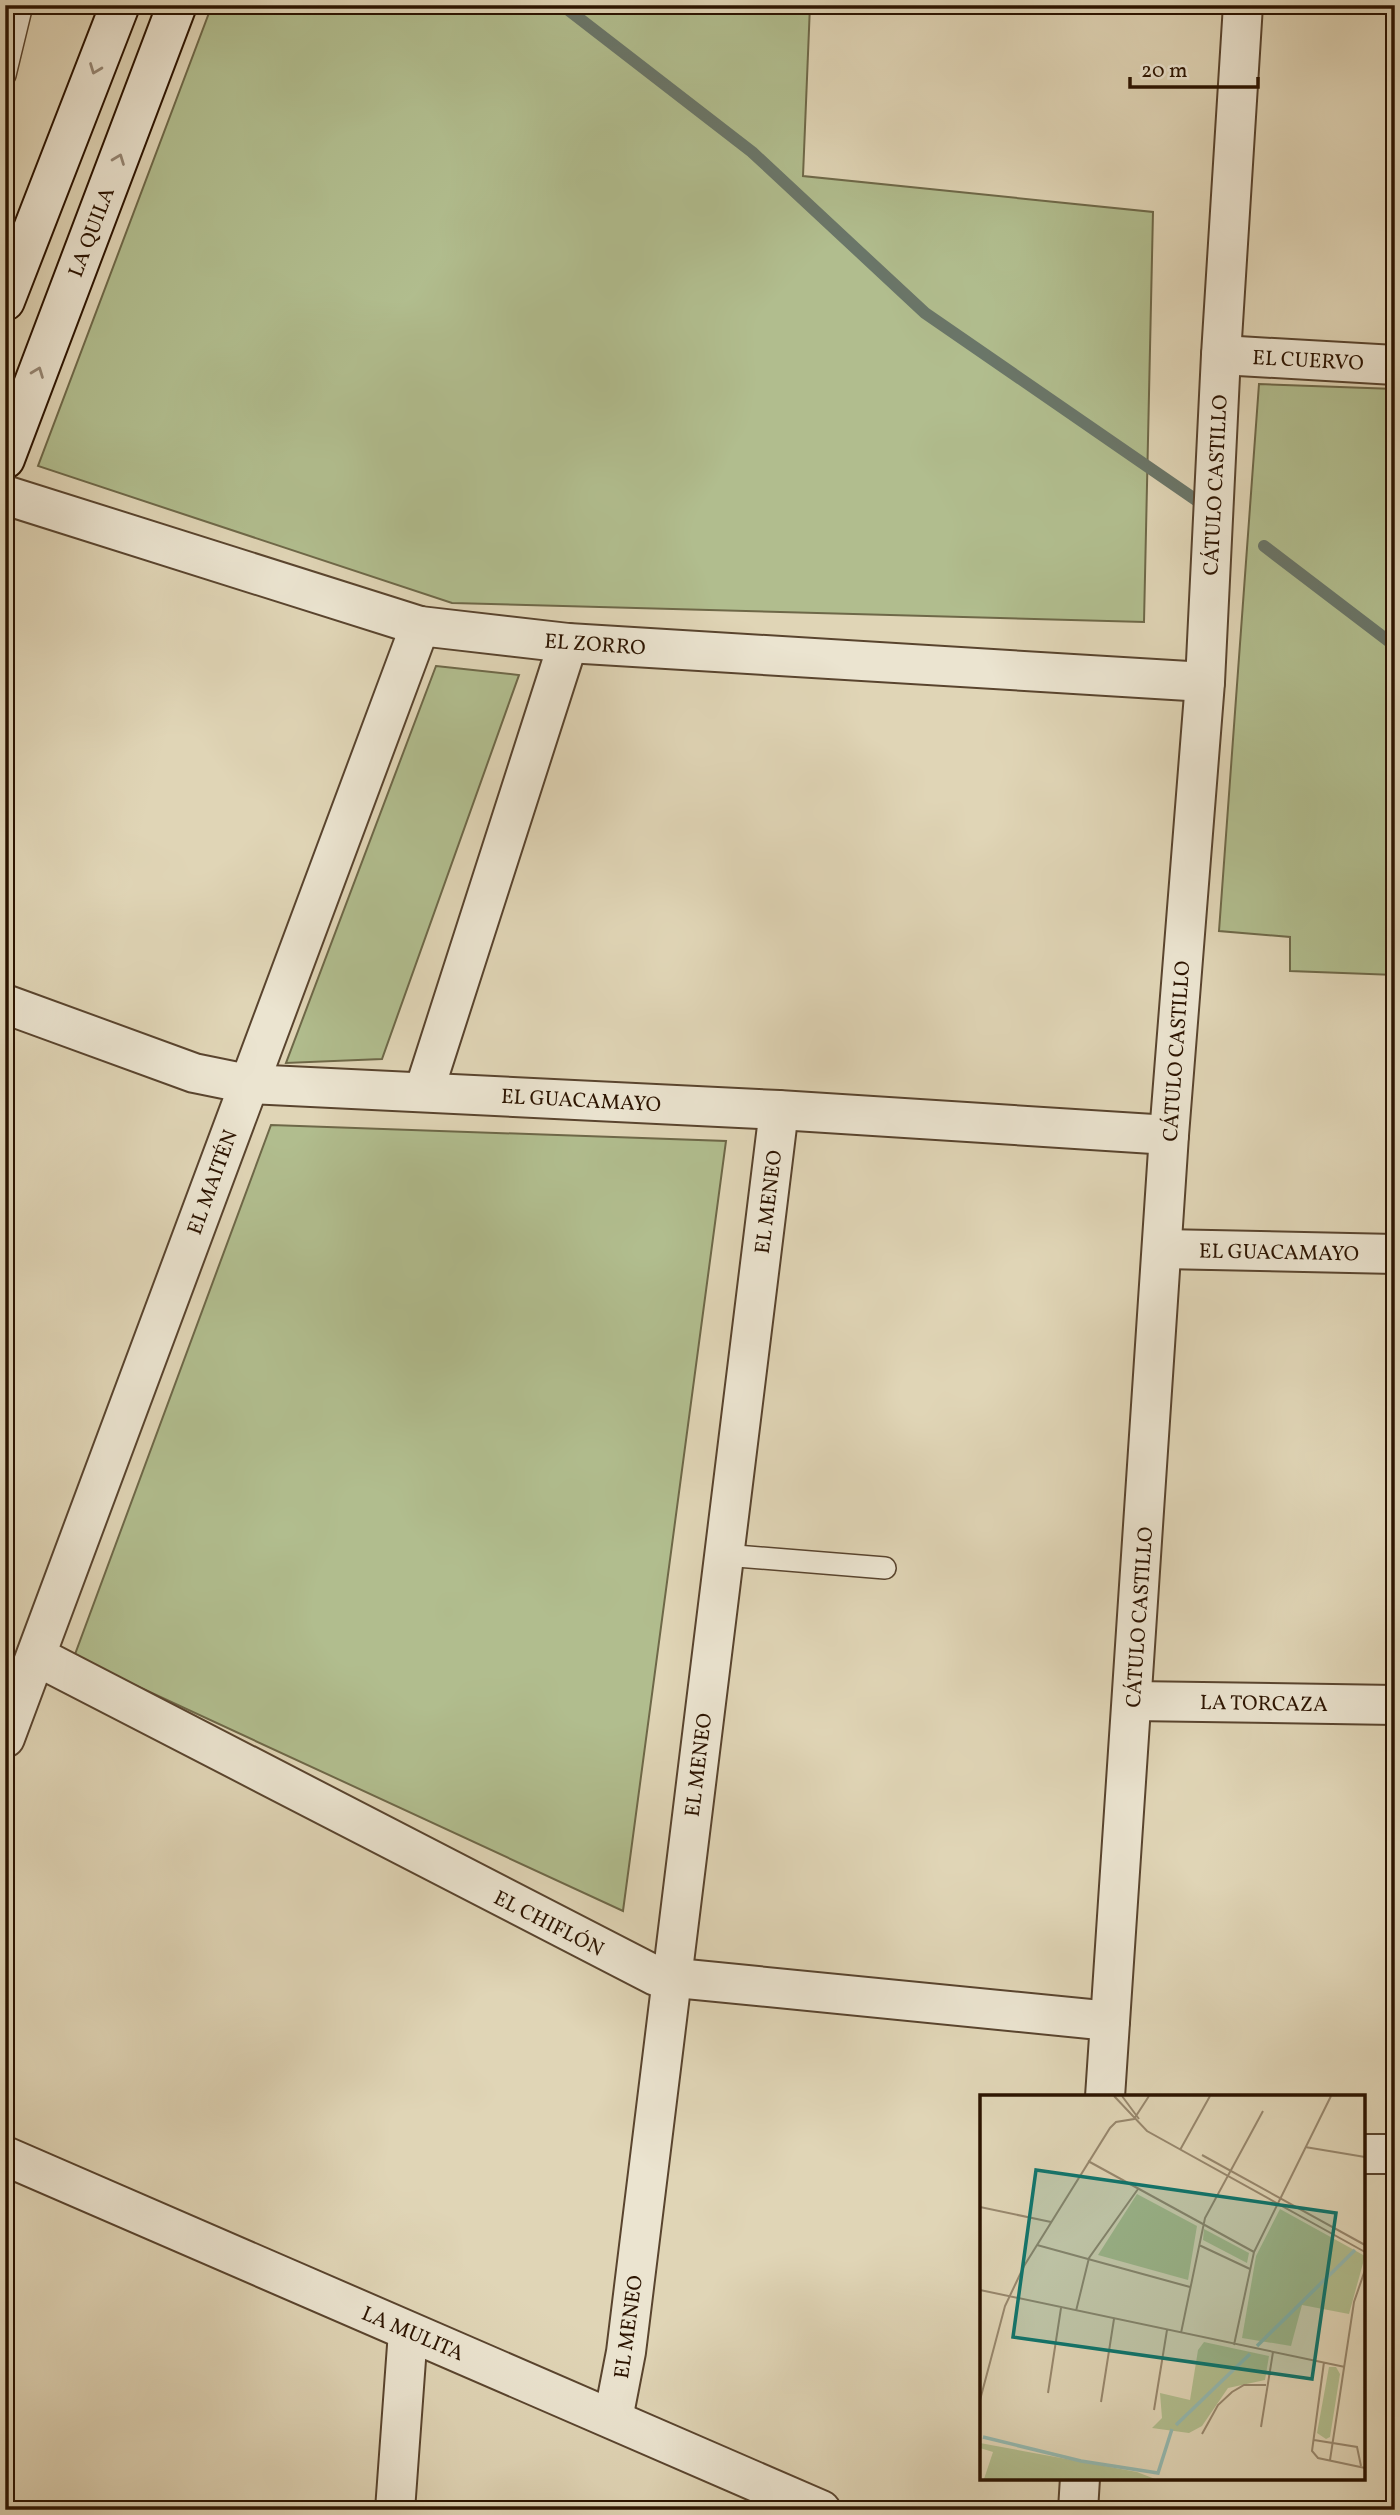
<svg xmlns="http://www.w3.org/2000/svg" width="1400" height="2515" viewBox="0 0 1400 2515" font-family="Vollkorn,serif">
	<rect width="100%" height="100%" fill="#e0d5b6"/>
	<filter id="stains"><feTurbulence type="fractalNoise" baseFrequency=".00286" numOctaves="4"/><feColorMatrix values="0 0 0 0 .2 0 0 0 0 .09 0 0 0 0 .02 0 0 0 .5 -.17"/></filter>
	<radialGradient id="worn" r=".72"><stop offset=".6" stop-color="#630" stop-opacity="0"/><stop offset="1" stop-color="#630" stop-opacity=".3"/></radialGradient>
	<!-- green -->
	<g fill="#b1bd8e" stroke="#6e6848" stroke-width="2">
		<path d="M212,5H810L803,176L1153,212L1144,622L452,603L38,466Z"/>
		<path d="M1259,384L1395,389V975L1290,971V937L1219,931Z"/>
		<path d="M436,666L519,675L382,1059L286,1063Z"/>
		<path d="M271,1125L726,1141L623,1911L74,1657Z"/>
	</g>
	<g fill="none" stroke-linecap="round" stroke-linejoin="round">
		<!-- stream -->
		<g stroke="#6a7669" stroke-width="12">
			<path d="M562,5L752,152L925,313L1199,502"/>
			<path d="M1264,546L1395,646"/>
		</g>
		<defs>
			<g id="service">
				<path d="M5,75L22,5"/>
				<path d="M5,236L24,253"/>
				<path d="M724,1555L885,1568"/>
			</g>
			<g id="minor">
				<path d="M1221,355L1395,365"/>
				<path d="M5,495L420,626L568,643L1205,682"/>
				<path d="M5,1004L194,1073L248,1084L779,1110L1169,1135"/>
				<path d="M424,1091L568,643"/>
				<path d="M1163,1249L1395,1254"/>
				<path d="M38,1657L656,1976L1110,2021"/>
				<path d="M1133,1701L1395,1705"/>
				<path d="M5,1738L420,626"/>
				<path d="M1105,2097L1169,1135L1205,682L1221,355L1243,5"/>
				<path d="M1363,2154H1395"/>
				<path d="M613,2419L626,2352L779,1110"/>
				<path d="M395,2510L408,2332"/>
				<path d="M1078,2510L1080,2478"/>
			</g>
			<path id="tertiary" d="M5,2156L821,2510"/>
			<g id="secondary">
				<path d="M5,301L120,5"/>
				<path d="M5,459L177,5"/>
			</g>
		</defs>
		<!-- service casing -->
		<use href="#service" stroke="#59442e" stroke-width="24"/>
		<!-- minor casing -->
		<use href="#minor" stroke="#59442e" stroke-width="42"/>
		<!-- tertiary casing -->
		<use href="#tertiary" stroke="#59442e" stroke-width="42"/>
		<!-- secondary casing -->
		<use href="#secondary" stroke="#2c1401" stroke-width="42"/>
		<!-- service -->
		<use href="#service" stroke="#ebe4d0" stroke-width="21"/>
		<!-- minor -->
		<use href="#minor" stroke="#ebe4d0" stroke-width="38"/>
		<!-- tertiary -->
		<use href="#tertiary" stroke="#ebe4d0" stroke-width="38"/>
		<!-- secondary -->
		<use href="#secondary" stroke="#ebe4d0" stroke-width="38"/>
	</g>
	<!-- one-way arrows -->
	<defs><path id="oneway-chevron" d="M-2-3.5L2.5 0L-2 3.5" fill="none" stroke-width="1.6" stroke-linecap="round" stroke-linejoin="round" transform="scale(1.75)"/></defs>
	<g stroke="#958673">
		<use href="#oneway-chevron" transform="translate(95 69) rotate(111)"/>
		<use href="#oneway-chevron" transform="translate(119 159) rotate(-69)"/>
		<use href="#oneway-chevron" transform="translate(38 372) rotate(-69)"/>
	</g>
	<g text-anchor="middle" stroke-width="5" stroke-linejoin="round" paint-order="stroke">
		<!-- street labels -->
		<g font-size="21" fill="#2c1401" stroke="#ebe4d0">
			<text transform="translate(91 232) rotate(-69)" y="7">LA QUILA</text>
			<text transform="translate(1308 360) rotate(3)" y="7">EL CUERVO</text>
			<text transform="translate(1215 485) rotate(-87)" y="7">CÁTULO CASTILLO</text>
			<text transform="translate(595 644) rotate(4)" y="7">EL ZORRO</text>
			<text transform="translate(1176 1051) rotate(-86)" y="7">CÁTULO CASTILLO</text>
			<text transform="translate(581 1100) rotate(3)" y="7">EL GUACAMAYO</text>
			<text transform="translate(212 1182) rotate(-70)" y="7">EL MAITÉN</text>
			<text transform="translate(768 1202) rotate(-83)" y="7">EL MENEO</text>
			<text transform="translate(1279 1252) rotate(1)" y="7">EL GUACAMAYO</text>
			<text transform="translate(1139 1617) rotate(-86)" y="7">CÁTULO CASTILLO</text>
			<text transform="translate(1264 1703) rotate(1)" y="7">LA TORCAZA</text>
			<text transform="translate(698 1765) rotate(-83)" y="7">EL MENEO</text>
			<text transform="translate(549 1923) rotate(27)" y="7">EL CHIFLÓN</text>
			<text transform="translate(628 2327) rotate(-82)" y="7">EL MENEO</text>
			<text transform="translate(413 2333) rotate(23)" y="7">LA MULITA</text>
		</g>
	</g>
	<!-- overview -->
	<g transform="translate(980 2095)">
		<rect width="385" height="385" fill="#e0d5b6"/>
		<path d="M157,99L217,131L208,185L118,160ZM300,114L385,161L369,219L322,210L311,251L262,243L276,161ZM224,134L269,158L267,168L223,145ZM224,247L289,261L285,285L248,293L222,331L209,338L172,333L182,323L180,298L210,305L218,255ZM349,272H356L360,279L350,342L346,344L337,338ZM0,348L157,377L175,384H4L13,357L0,353Z" fill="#b1bd8e"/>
		<path fill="none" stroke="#94b8af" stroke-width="3.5" d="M277,251L375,155M196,330L270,259M3,342L101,366L178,378L192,334"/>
		<path fill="none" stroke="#98886e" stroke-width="2" d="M134,1L167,36L385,157M142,1L159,24M325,52L385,62M200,55L230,1M222,60L385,150M108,66L274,157M0,112L71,127M57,150L210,192M219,150L270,174M0,195L365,272M96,216L109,163L158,94M201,238L225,123L283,16M254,250L274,157L351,1M344,267L332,356L338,363L385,373M68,298L81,213M0,305L25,211L44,171L130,33L136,27L154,24L169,1M121,307L134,224M174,315L187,235M281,332L293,257M222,339L238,310L252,297L264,290H286M334,345L377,352L381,371M350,365L374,207L385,175"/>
		<path fill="#0f766e" fill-opacity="0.15" stroke="#0f766e" stroke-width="3.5" d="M56,75L356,118L332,284L33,242Z"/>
		<rect width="385" height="385" fill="none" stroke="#2c1401" stroke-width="3.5"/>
	</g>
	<!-- margin -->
	<rect width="1400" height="2515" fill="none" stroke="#e0d5b6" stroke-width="28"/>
	<rect x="7" y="7" width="1386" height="2501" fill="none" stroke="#2c1401" stroke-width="3.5"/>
	<rect x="14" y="14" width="1372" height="2487" fill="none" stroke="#2c1401" stroke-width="2"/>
	<!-- scale -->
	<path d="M1130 77v10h128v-10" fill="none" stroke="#2c1401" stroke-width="3.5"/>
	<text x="1141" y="77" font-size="21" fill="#2c1401" stroke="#ebe4d0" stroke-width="5" paint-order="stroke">20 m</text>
	<rect width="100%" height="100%" filter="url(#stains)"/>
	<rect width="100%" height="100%" fill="url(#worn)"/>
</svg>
